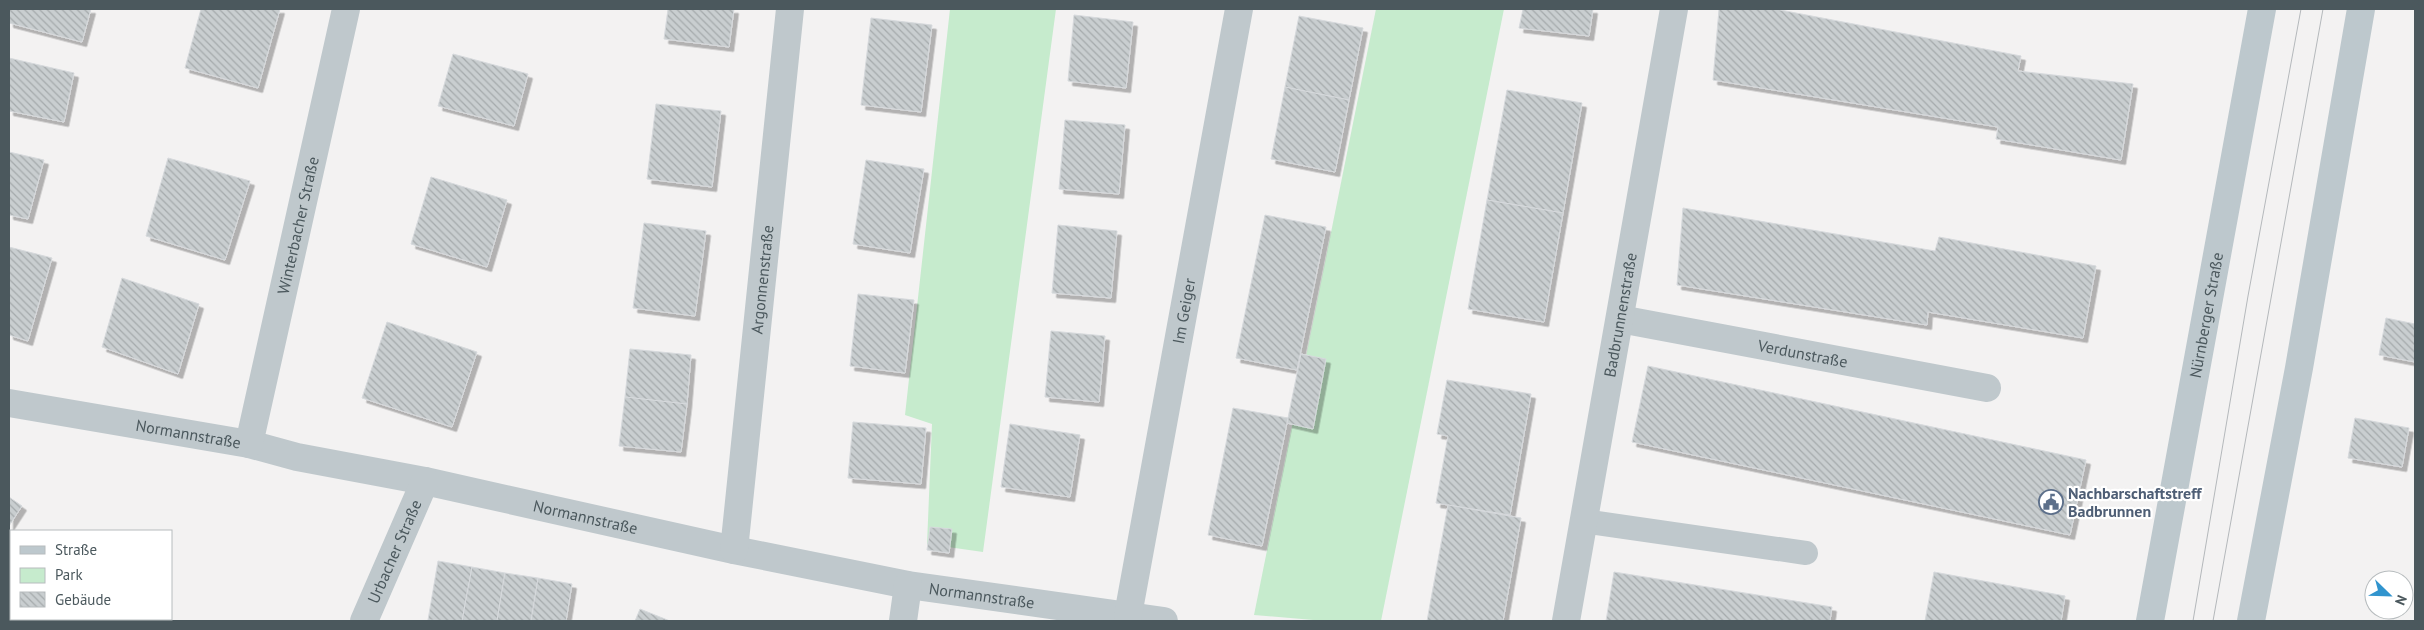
<svg xmlns="http://www.w3.org/2000/svg" width="2424" height="630" viewBox="0 0 2424 630" font-family="'PT Sans',sans-serif">
	<defs>
		<pattern id="building-back-hatch" width="6" height="6" patternUnits="userSpaceOnUse" patternTransform="scale(1.25)"><rect width="6" height="6" fill="#c9ced0"/><path d="M-1 5l2 2M0 0l6 6M5-1l2 2" fill="none" stroke="#a5aaac"/></pattern>
		<filter id="shadow"><feDropShadow dx="4.5" dy="4.5" stdDeviation="0" flood-color="#0004"/></filter>
	</defs>
	<rect width="100%" height="100%" fill="#f3f2f2"/>
	<!-- green -->
	<g fill="#c6ebcd">
		<path d="M950,9H1056L983,552L927,544L932,424L905,415Z"/>
		<path d="M1376,9H1504L1381,621H1325L1254,615Z"/>
	</g>
	<!-- building -->
	<g fill="url(#building-back-hatch)" stroke="#d6d9dc" filter="url(#shadow)">
		<path d="M9,9H91L82,42L9,23Z"/>
		<path d="M201,9H280L258,88L185,68Z"/>
		<path d="M668,9H734L729,47L664,39Z"/>
		<path d="M1523,9H1593L1589,36L1519,28Z"/>
		<path d="M1719,9H1775L2021,56L2018,71L2133,84L2121,160L1996,139L1998,127L1713,80Z"/>
		<path d="M1074,15L1133,22L1126,88L1068,81Z"/>
		<path d="M1299,16L1363,28L1349,100L1285,87Z"/>
		<path d="M871,18L932,25L921,112L861,105Z"/>
		<path d="M453,54L528,74L514,126L438,106Z"/>
		<path d="M9,58L74,73L64,122L9,111Z"/>
		<path d="M1285,87L1349,100L1335,172L1271,159Z"/>
		<path d="M1507,90L1582,103L1563,213L1487,200Z"/>
		<path d="M656,104L721,111L712,187L647,179Z"/>
		<path d="M1065,120L1125,125L1119,194L1059,189Z"/>
		<path d="M9,152L44,160L28,219L9,215Z"/>
		<path d="M168,158L250,181L225,260L146,236Z"/>
		<path d="M866,160L924,169L910,253L853,244Z"/>
		<path d="M431,177L507,200L487,267L411,244Z"/>
		<path d="M1487,200L1563,213L1544,322L1468,309Z"/>
		<path d="M1683,208L1935,251L1939,237L2096,266L2083,338L1928,312L1927,325L1677,285Z"/>
		<path d="M1265,215L1326,227L1297,370L1236,358Z"/>
		<path d="M644,223L706,231L695,316L633,308Z"/>
		<path d="M1058,225L1117,231L1111,298L1052,293Z"/>
		<path d="M9,247L52,258L28,341L9,335Z"/>
		<path d="M122,278L199,304L178,374L102,347Z"/>
		<path d="M858,294L914,300L905,373L850,366Z"/>
		<path d="M2386,318L2415,324V362L2379,355Z"/>
		<path d="M387,322L477,352L452,427L362,398Z"/>
		<path d="M1051,331L1105,336L1099,402L1045,397Z"/>
		<path d="M630,349L691,355L687,404L625,397Z"/>
		<path d="M1301,354L1326,359L1313,429L1287,423Z"/>
		<path d="M1648,366L2086,460L2070,535L1632,442Z"/>
		<path d="M1447,380L1531,394L1510,515L1436,503L1448,436L1437,434Z"/>
		<path d="M625,397L687,404L681,452L619,446Z"/>
		<path d="M1233,408L1288,418L1262,546L1208,535Z"/>
		<path d="M2355,418L2409,428L2402,467L2348,458Z"/>
		<path d="M853,422L926,428L921,484L848,478Z"/>
		<path d="M1010,424L1080,435L1070,497L1001,487Z"/>
		<path d="M9,497L22,506L9,526Z"/>
		<path d="M1448,505L1521,518L1503,621H1427Z"/>
		<path d="M930,527L952,529L949,553L927,550Z"/>
		<path d="M438,561L472,567L462,621L428,620Z"/>
		<path d="M472,567L505,573L497,621H462Z"/>
		<path d="M1614,572L1832,607L1830,621H1606Z"/>
		<path d="M1934,572L2065,596L2061,621H1925Z"/>
		<path d="M505,573L538,578L531,621H497Z"/>
		<path d="M538,578L572,584L566,621H531Z"/>
		<path d="M640,609L670,621H635Z"/>
	</g>
	<g fill="none" stroke-linecap="round" stroke-linejoin="round">
		<!-- service -->
		<path stroke="#bfc8cc" stroke-width="24" d="M1583,521L1806,553"/>
		<!-- minor -->
		<g stroke="#bfc8cc" stroke-width="28">
			<path id="s1" d="M1620,319L1987,388"/>
			<path id="s2" d="M9,403L249,444L297,457L425,481L734,550L908,585L1164,621"/>
			<path id="s3" d="M249,444L346,9"/>
			<path id="s4" d="M734,550L790,9"/>
			<path id="s5" d="M1128,615L1239,9"/>
			<path id="s6" d="M364,621L425,481"/>
			<path d="M903,621L908,585"/>
			<path id="s7" d="M1566,621L1674,9"/>
		</g>
		<!-- secondary -->
		<g stroke="#bdc8cd" stroke-width="28">
			<path id="s8" d="M2150,621L2262,9"/>
			<path d="M2251,621L2299,368L2361,9"/>
		</g>
		<!-- tram -->
		<g stroke="#b4b8bb" stroke-width="1">
			<path d="M2193,621L2248,296L2301,9"/>
			<path d="M2213,621L2323,9"/>
		</g>
	</g>
	<!-- icons -->
	<defs>
		<symbol id="civic-ring" viewBox="-11 -11 22 22"><circle r="9.5" fill="#fff" stroke="#5c6f8a" stroke-width="1.5"/><path d="M-.6-6.5H3V-4.5H.6V-3L4-1V1h2V6H-6V1h2V-1L-.6-3ZM-1.2 2.5V6h2.4V2.5Z" fill="#5c6f8a"/></symbol>
	</defs>
	<g fill-rule="evenodd">
		<use href="#civic-ring" x="2037" y="488" width="28" height="28"/>
	</g>
	<g text-anchor="middle" stroke-width="4.5" stroke-linejoin="round" paint-order="stroke">
		<!-- street labels -->
		<g font-size="16" fill="#4b585d" stroke="#fff">
			<text dy="6" stroke="none"><textPath href="#s3" startOffset="224">Winterbacher Straße</textPath></text>
			<text dy="6" stroke="none"><textPath href="#s4" startOffset="272">Argonnenstraße</textPath></text>
			<text dy="6" stroke="none"><textPath href="#s5" startOffset="309">Im Geiger</textPath></text>
			<text dy="6" stroke="none"><textPath href="#s7" startOffset="311">Badbrunnenstraße</textPath></text>
			<text dy="6" stroke="none"><textPath href="#s8" startOffset="311">Nürnberger Straße</textPath></text>
			<text dy="6" stroke="none"><textPath href="#s1" startOffset="186">Verdunstraße</textPath></text>
			<text dy="6" stroke="none"><textPath href="#s2" startOffset="182">Normannstraße</textPath></text>
			<text dy="6" stroke="none"><textPath href="#s2" startOffset="588">Normannstraße</textPath></text>
			<text dy="6" stroke="none"><textPath href="#s6" startOffset="76">Urbacher Straße</textPath></text>
			<text dy="6" stroke="none"><textPath href="#s2" startOffset="992">Normannstraße</textPath></text>
		</g>
		<!-- service labels -->
		<g font-size="16" font-weight="bold" fill="#4e5e75" stroke="#fff" text-anchor="start">
			<text x="2068" y="499">Nachbarschaftstreff<tspan x="2068" dy="18">Badbrunnen</tspan></text>
		</g>
	</g>
	<!-- border -->
	<rect width="2424" height="630" fill="none" stroke="#4b585d" stroke-width="20"/>
	<!-- legend -->
	<rect x="10" y="530" width="162" height="90" fill="#ffffff" stroke="#b7bcbe"/>
	<rect x="20" y="546" width="25" height="8" fill="#bdc8cd" stroke="#b7bcbe"/>
	<text x="55" y="555" font-size="15" fill="#4b585d">Straße</text>
	<rect x="20" y="568" width="25" height="15" fill="#c6ebcd" stroke="#b7bcbe"/>
	<text x="55" y="580" font-size="15" fill="#4b585d">Park</text>
	<rect x="20" y="592" width="25" height="15" fill="url(#building-back-hatch)" stroke="#b7bcbe"/>
	<text x="55" y="605" font-size="15" fill="#4b585d">Gebäude</text>
	<!-- north arrow -->
	<g transform="translate(2389 595) rotate(113)"><circle r="24" fill="#ffffff" stroke="#b7bcbe"/>
	<path d="M0-4L9 19L0 12L-9 19Z" fill="#3194ce"/>
	<text y="-8" font-size="14" font-weight="bold" text-anchor="middle" fill="#4b585d">N</text>
	</g>
</svg>
